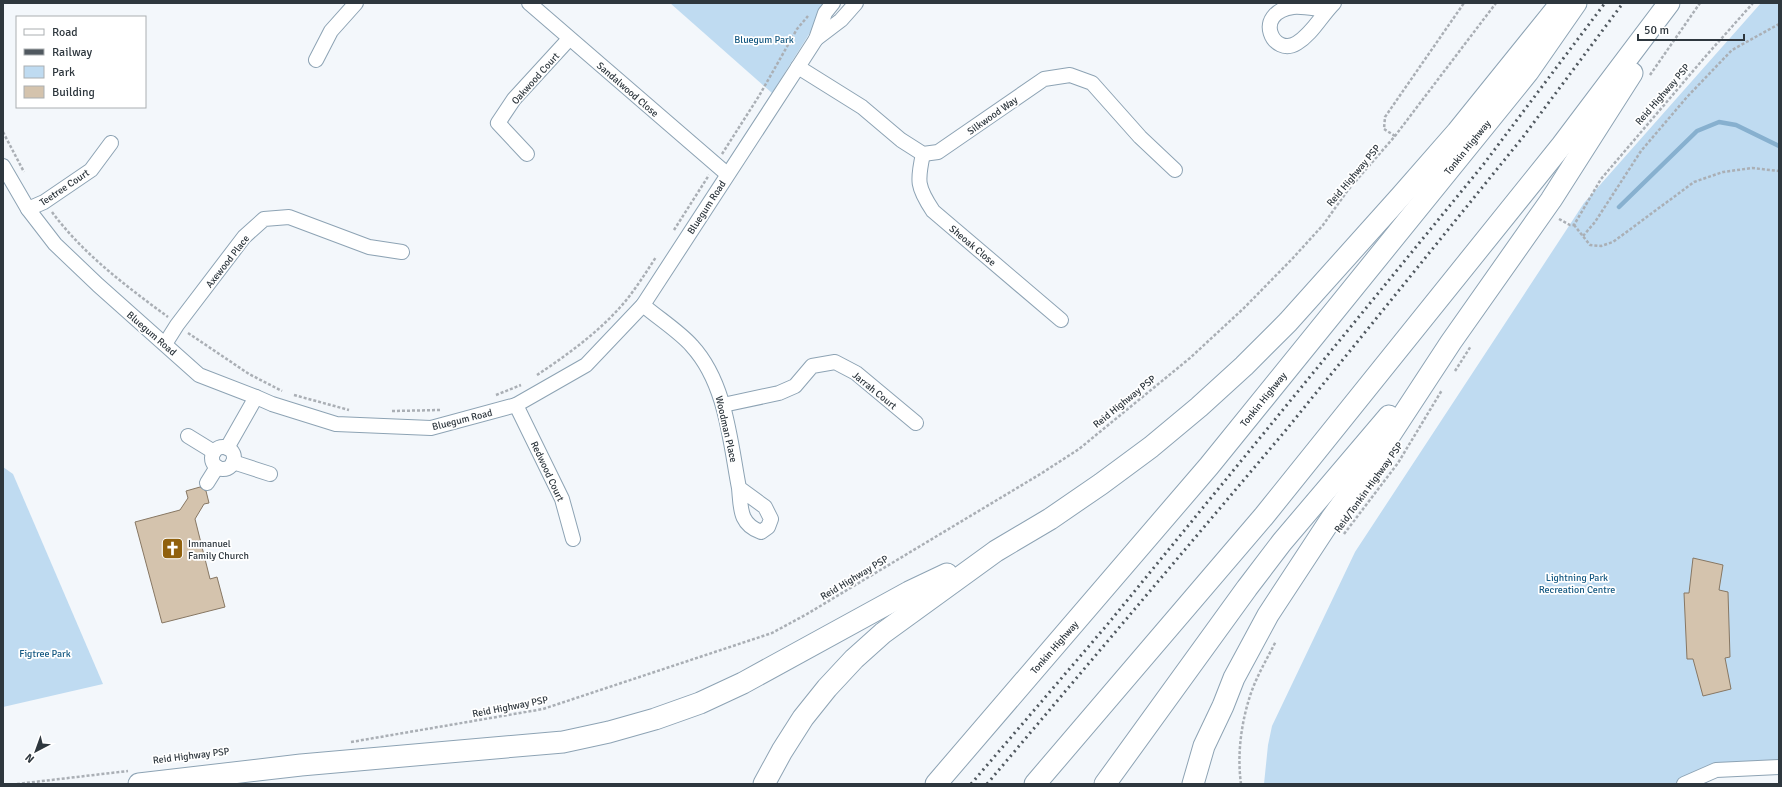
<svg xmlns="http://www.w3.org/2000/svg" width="1782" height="787" viewBox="0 0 1782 787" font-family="Signika,sans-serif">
	<rect width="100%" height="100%" fill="#f3f7fb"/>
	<!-- green -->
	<g fill="#bfdbf1">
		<path d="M670,3H826L818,20L772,93Z"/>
		<path d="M1761,3H1779V762L1681,778L1675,784H1264L1268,745L1272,726L1355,552L1584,203Z"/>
		<path d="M3,467L13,474L103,684L3,707Z"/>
	</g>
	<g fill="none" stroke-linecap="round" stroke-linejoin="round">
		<!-- stream -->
		<path stroke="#87b0cf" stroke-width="4.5" d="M1619,207L1697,131L1719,122L1736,125L1779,146"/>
	</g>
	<!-- building -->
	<g fill="#d4c3ad" stroke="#877763">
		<path d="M200,487L206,491L209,503L204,504L195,519L210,579L217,577L225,607L162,623L135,522L180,510L188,498L186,491Z"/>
		<path d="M1693,558L1723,565L1719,590L1728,592L1730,657L1725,658L1731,689L1703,696L1693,659H1687L1684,593H1689Z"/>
	</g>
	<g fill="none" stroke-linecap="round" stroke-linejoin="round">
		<defs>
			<g id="minor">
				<path d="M529,3L727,174"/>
				<path d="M1327,10C1316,9 1304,6 1293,7C1252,13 1273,58 1297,43C1312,34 1321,16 1334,3"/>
				<path d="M816,39L841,20L856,3"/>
				<path d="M316,60L331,31L356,3"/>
				<path d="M798,67L862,107L901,140L923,154L938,152L1044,79L1070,75L1092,83L1140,137L1175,170"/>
				<path d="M527,154L498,123L514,99L569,39"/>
				<path d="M923,154C917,181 917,187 933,211L1061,320"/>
				<path d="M3,166L28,209L55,244L98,285L199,375L256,397L272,404L336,424L431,428L516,405L586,365L643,305L798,67L816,39L825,13L833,3"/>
				<path d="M28,209L44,202L91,170L111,143"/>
				<path d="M643,305C658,318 680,332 692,346C726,383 730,441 739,488L765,507L771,519L768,527L761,532C739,524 741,508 739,488"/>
				<path d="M165,344L177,325L244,237L264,219L289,217L369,247L402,252"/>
				<path d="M516,405L562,499L573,539"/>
				<path d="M723,405L779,393L795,386L812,366L835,362L856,373L916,423"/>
				<path d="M188,436L214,452"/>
				<circle cx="223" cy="458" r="11"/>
				<path d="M227,448L256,397"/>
				<path d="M233,462L270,474"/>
				<path d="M207,483L217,467"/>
				<path d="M1684,784L1716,770L1779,767"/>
			</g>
			<g id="highway">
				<path d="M139,784L301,765L563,742L609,732L655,719L700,703L743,683L909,592L947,574"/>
				<path d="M764,784L782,751L803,718L827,688L854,659L883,633L996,551L1050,519L1101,484L1151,447L1199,407L1244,366L1288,322L1401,196L1457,132L1561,3"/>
				<path d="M936,784L1209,466L1528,72L1576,3"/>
				<path d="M1035,784L1264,516L1562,145L1669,3"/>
				<path d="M1105,784L1247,588L1282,542L1389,416"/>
				<path d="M1193,784L1204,746L1223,706L1234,678L1268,615L1331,519L1373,461L1451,342L1551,200L1632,73"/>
			</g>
		</defs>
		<!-- minor casing -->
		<use href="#minor" stroke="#8da3b4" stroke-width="16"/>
		<!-- highway casing -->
		<use href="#highway" stroke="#8da3b4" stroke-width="23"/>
		<!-- path -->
		<g stroke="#aaafb5" stroke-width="2.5" stroke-dasharray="3 2" stroke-linecap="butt">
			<path d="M1650,75L1700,3"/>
			<path d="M3,132L24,172"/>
			<path d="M1395,136L1384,129L1385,117L1464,3"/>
			<path d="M722,154L759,96L797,29L808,16"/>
			<path d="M52,212C83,254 126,286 168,317"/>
			<path d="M1559,219L1570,225H1574L1601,179L1705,57L1753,3"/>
			<path d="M1574,225L1590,245L1601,246L1613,242L1694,182L1723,172L1752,168L1779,171"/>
			<path d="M674,230L709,175"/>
			<path d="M1583,236L1595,222L1641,151L1687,97L1732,50L1779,24"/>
			<path d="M188,333L249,374L282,391"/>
			<path d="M1455,371L1471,346"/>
			<path d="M537,375C570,353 603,329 628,298C638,285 647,271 656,257"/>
			<path d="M294,395L349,410"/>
			<path d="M496,395L521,385"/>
			<path d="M392,411L441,410"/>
			<path d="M1344,534L1398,463L1442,390"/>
			<path d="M351,742L543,709L772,633L807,614L1042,473L1079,449L1190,358L1244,308L1293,258L1323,225L1348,190L1395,136L1496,3"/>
			<path d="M17,784L128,771"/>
			<path d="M1241,784C1237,755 1241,724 1250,696C1256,677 1267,659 1276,641"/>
		</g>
		<!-- minor -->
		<use href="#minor" stroke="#fff" stroke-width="14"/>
		<!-- highway -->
		<use href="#highway" stroke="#fff" stroke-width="21"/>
		<!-- rail -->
		<g stroke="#50585f" stroke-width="3" stroke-dasharray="2 4" stroke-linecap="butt">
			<path d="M971,784L1107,625L1483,165L1605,3"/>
			<path d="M987,784L1286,430L1523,137L1623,3"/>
		</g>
	</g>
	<!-- icons -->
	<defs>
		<symbol id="church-square" viewBox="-11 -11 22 22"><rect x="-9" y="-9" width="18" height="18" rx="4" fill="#91610e" stroke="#fff"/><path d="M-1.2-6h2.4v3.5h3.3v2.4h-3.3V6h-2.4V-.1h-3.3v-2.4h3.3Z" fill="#fff"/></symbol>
	</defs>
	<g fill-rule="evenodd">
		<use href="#church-square" x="160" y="536" width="25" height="25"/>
	</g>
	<g text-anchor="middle" stroke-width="3.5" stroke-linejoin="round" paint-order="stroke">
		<!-- park labels -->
		<g font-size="10" fill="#155982" stroke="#fff">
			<text x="764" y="43">Bluegum Park</text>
			<text x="1577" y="581">Lightning Park<tspan x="1577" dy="12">Recreation Centre</tspan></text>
			<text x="45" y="657">Figtree Park</text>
		</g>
		<!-- street labels -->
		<g font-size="10" fill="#2e373e" stroke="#fff">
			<text transform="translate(535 78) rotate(-48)" y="4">Oakwood Court</text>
			<text transform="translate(628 89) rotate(41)" y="4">Sandalwood Close</text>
			<text transform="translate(1662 94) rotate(-49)" y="4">Reid Highway PSP</text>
			<text transform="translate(992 115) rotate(-35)" y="4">Silkwood Way</text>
			<text transform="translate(1467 147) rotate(-51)" y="4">Tonkin Highway</text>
			<text transform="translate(1353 175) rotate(-50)" y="4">Reid Highway PSP</text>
			<text transform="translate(64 187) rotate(-34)" y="4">Teetree Court</text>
			<text transform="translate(706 207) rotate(-57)" y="4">Bluegum Road</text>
			<text transform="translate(973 245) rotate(40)" y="4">Sheoak Close</text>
			<text transform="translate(227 261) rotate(-52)" y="4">Axewood Place</text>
			<text transform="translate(152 333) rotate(41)" y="4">Bluegum Road</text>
			<text transform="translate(875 390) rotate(39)" y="4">Jarrah Court</text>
			<text transform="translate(1263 399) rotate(-51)" y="4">Tonkin Highway</text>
			<text transform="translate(1124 401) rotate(-39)" y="4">Reid Highway PSP</text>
			<text transform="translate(462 419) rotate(-14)" y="4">Bluegum Road</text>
			<text transform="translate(727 429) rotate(77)" y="4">Woodman Place</text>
			<text transform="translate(548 471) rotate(65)" y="4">Redwood Court</text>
			<text transform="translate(1368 487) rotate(-54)" y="4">Reid/Tonkin Highway PSP</text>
			<text transform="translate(854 577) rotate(-31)" y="4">Reid Highway PSP</text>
			<text transform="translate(1054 647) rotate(-49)" y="4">Tonkin Highway</text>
			<text transform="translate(510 706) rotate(-11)" y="4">Reid Highway PSP</text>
			<text transform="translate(191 755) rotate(-7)" y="4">Reid Highway PSP</text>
		</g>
		<!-- poi labels -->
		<g font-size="10" fill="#2e373e" stroke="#fff" text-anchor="start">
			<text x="188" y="547">Immanuel<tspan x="188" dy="12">Family Church</tspan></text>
		</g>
	</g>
	<!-- border -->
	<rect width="1782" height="787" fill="none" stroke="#2e373e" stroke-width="8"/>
	<!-- legend -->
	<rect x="16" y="16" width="130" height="92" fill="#ffffff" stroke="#abafb2"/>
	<rect x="24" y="29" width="20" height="6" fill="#ffffff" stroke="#abafb2"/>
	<text x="52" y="36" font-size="12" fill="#2e373e">Road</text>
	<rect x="24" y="49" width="20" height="6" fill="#50585f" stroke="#abafb2"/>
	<text x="52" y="56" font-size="12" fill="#2e373e">Railway</text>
	<rect x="24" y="66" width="20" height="12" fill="#bfdbf1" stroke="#abafb2"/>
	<text x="52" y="76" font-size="12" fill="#2e373e">Park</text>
	<rect x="24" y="86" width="20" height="12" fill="#d4c3ad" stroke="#abafb2"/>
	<text x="52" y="96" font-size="12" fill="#2e373e">Building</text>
	<!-- north arrow -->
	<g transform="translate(36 751) rotate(221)" stroke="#ffffff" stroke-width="3" paint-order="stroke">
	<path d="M0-3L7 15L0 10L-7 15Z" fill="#2e373e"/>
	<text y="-6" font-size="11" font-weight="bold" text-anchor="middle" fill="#2e373e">N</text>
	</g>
	<!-- scale -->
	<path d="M1638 34v6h106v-6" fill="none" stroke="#2e373e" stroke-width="2"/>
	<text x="1644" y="34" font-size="12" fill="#2e373e" stroke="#ffffff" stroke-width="3" paint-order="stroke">50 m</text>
</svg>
